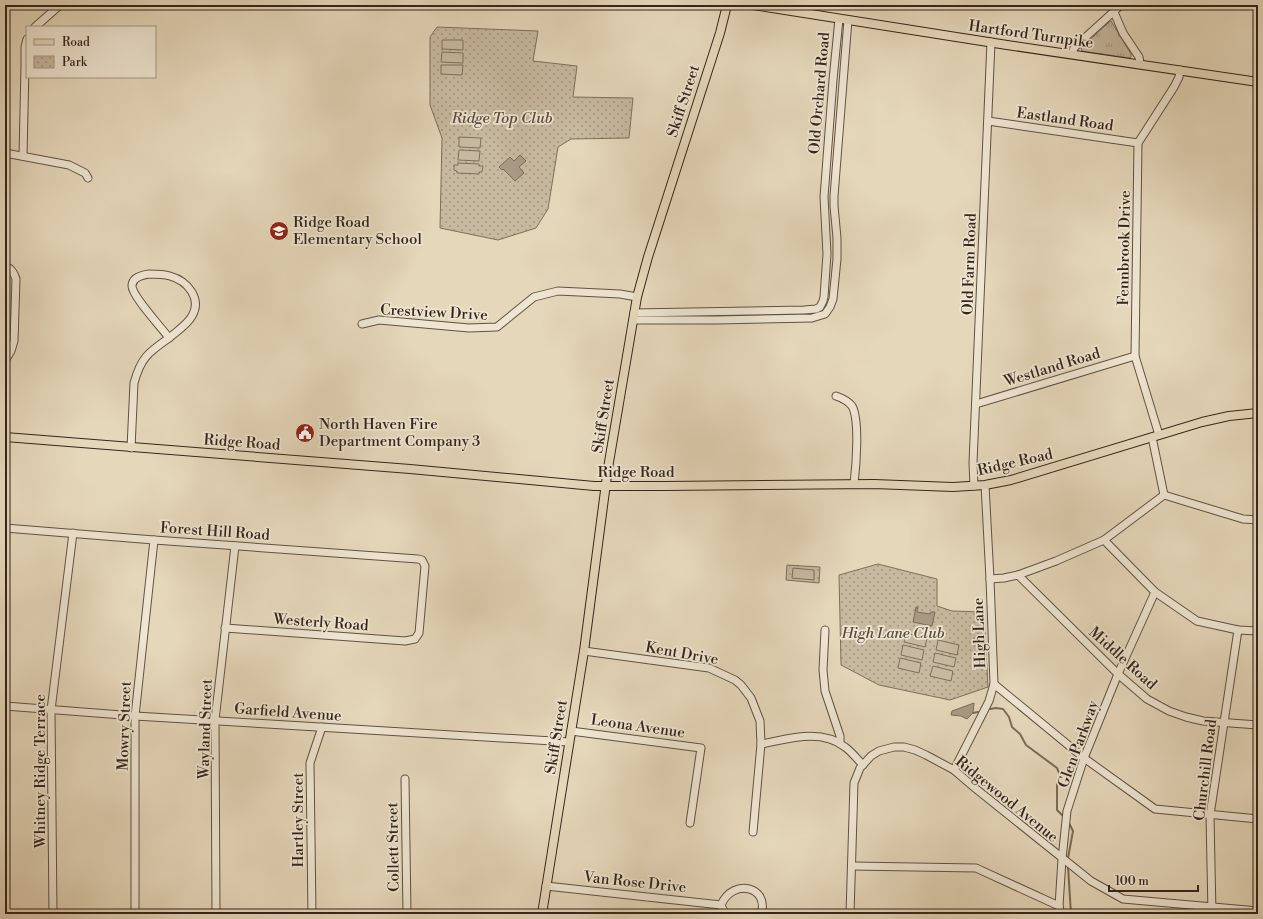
<svg xmlns="http://www.w3.org/2000/svg" width="1263" height="919" viewBox="0 0 1263 919" font-family="'Libre Bodoni',serif">
	<defs>
		<pattern id="grass-tufts" width="24" height="20" patternUnits="userSpaceOnUse"><rect width="24" height="20" fill="#c7b99f"/><path d="M3 7l-1-3M5 7V3M7 7l1-3M15 17l-1-3M17 17v-4M19 17l1-3" fill="none" stroke="#a29681"/></pattern>
		<pattern id="park-dots" width="8" height="8" patternUnits="userSpaceOnUse"><rect width="8" height="8" fill="#c7b99f"/><path d="M2 2h.1M6 6h.1" fill="none" stroke="#a29681" stroke-width="1.8" stroke-linecap="round"/></pattern>
	</defs>
	<rect width="100%" height="100%" fill="#e5d7ba"/>
	<filter id="stains"><feTurbulence type="fractalNoise" baseFrequency=".005" numOctaves="4"/><feColorMatrix values="0 0 0 0 .2 0 0 0 0 .09 0 0 0 0 .02 0 0 0 .5 -.17"/></filter>
	<radialGradient id="worn" r=".72"><stop offset=".6" stop-color="#630" stop-opacity="0"/><stop offset="1" stop-color="#630" stop-opacity=".3"/></radialGradient>
	<!-- grass -->
	<path fill="url(#grass-tufts)" stroke="#7e6f5d" d="M1111,21L1131,54V57L1129,58L1082,51L1081,48L1082,47L1108,23Z"/>
	<!-- park -->
	<g fill="url(#park-dots)" stroke="#7e6f5d">
		<path d="M437,27L538,31L533,61L577,66L573,97L633,98L629,138L571,139L558,147L548,209L536,228L498,240L440,228L442,138L430,105V37Z"/>
		<path d="M878,564L937,579V606L952,611L984,612L988,687L950,700L879,685L841,665L839,575Z"/>
		<path d="M787,565L820,567L819,583L786,580Z"/>
	</g>
	<!-- pitch -->
	<g fill="#c7b99f" stroke="#7e6f5d">
		<path d="M442,40H463V50L442,49Z"/>
		<path d="M442,52L463,53V63L441,62Z"/>
		<path d="M441,65H463L462,75L441,74Z"/>
		<path d="M459,137L481,138L480,148L459,147Z"/>
		<path d="M459,150L480,151L479,161L458,160Z"/>
		<path d="M458,163L479,164V166H483L482,172H479V174L457,173V171L454,170V165H458Z"/>
		<path d="M793,568L814,570V580L792,578Z"/>
		<path d="M906,633L927,638L925,647L904,642Z"/>
		<path d="M938,640L959,645L957,655L936,650Z"/>
		<path d="M903,645L924,650L922,660L901,655Z"/>
		<path d="M935,653L956,658L954,667L933,662Z"/>
		<path d="M900,658L921,663L919,673L898,668Z"/>
		<path d="M933,666L953,671L951,681L930,676Z"/>
	</g>
	<!-- water -->
	<g fill="#a99a84" stroke="#7a6b5a">
		<path d="M520,155L526,161L519,167L524,173L515,181L503,169L502,170L499,167L510,157L514,161Z"/>
		<path d="M916,607H918L917,612L930,614L931,612H935L932,626L913,622Z"/>
		<path d="M974,703L973,713L967,719L961,716L951,715L952,711Z"/>
	</g>
	<g fill="none" stroke-linecap="round" stroke-linejoin="round">
		<!-- stream -->
		<g stroke="#7a6b5a" stroke-width="2">
			<path d="M990,709L996,708L1003,709L1009,717L1012,727L1020,734L1026,745L1057,768L1060,775L1057,785V810L1065,818"/>
			<path d="M973,713L978,712"/>
			<path d="M1068,858L1073,831L1069,823"/>
			<path d="M1068,866L1071,914"/>
		</g>
		<defs>
			<g id="minor">
				<path d="M1114,12L1123,33L1139,57L1140,64"/>
				<path d="M35,27L60,5"/>
				<path d="M1072,54L1074,48L1078,44L1121,5"/>
				<path d="M988,121L1138,143"/>
				<path d="M5,153L69,165L85,173L88,178"/>
				<path d="M23,156L25,65V47L27,39"/>
				<path d="M5,266C12,269 14,273 16,279L14,341L11,351L5,361"/>
				<path d="M149,274C156,274 163,274 170,276C188,281 202,299 192,316C187,325 177,331 169,338C162,328 132,296 132,286C132,277 142,275 149,274Z"/>
				<path d="M634,313L804,310L816,309L820,307L823,301L824,297L827,254L824,197L833,80L839,19"/>
				<path d="M633,320H716L812,318L825,314L830,307L833,299L837,259V238L834,206V196L848,20"/>
				<path d="M362,324L379,320L469,328L497,327L534,297L558,291L620,294L637,297"/>
				<path d="M836,396C842,398 848,401 852,406C860,420 856,467 854,484"/>
				<path d="M976,404L1135,356"/>
				<path d="M1159,435L1135,356L1138,143L1174,87L1179,77L1180,70"/>
				<path d="M1152,437L1164,495"/>
				<path d="M131,448L134,383C141,357 149,352 169,338"/>
				<path d="M974,486L973,463L991,42"/>
				<path d="M1164,495L1243,519L1258,520"/>
				<path d="M5,528L154,540L418,559L422,560L425,566L419,633L415,639L405,641L225,628"/>
				<path d="M1104,540L1155,592L1197,621L1238,630L1258,631"/>
				<path d="M1018,575L1056,561L1104,540L1164,495"/>
				<path d="M990,579L1004,578L1018,575L1118,674L1147,699L1169,711L1186,717L1203,721L1258,725"/>
				<path d="M825,630L823,670L825,691L840,736V743"/>
				<path d="M584,651L709,668L735,680L741,685L751,698L760,721L761,744L753,832"/>
				<path d="M994,684L1084,758L1155,809L1258,819"/>
				<path d="M5,706L135,716L569,742"/>
				<path d="M571,731L701,748L690,823"/>
				<path d="M761,744C788,739 821,728 845,747C852,752 857,759 863,765"/>
				<path d="M954,770L989,701L994,684L990,579L985,485"/>
				<path d="M405,779L407,914"/>
				<path d="M852,866L976,868L1059,906"/>
				<path d="M546,886L721,905"/>
				<path d="M53,914L51,710L73,533"/>
				<path d="M135,914V716L154,540"/>
				<path d="M216,914L215,720L235,546"/>
				<path d="M312,914L310,763L322,727"/>
				<path d="M725,914L721,905C733,877 770,887 761,914"/>
				<path d="M850,914L854,783L860,768L871,756L879,751L894,747H904L915,750L926,755L954,770L975,788L1091,881L1123,899L1258,911"/>
				<path d="M1061,914L1059,906L1062,859L1067,811L1084,758L1118,674L1155,592"/>
				<path d="M1212,914L1210,815L1238,630"/>
			</g>
			<g id="major">
				<path d="M753,5L1007,45L1258,82"/>
				<path d="M5,437L410,469L594,486H665L874,484L953,487L985,485L1011,480L1202,422L1229,416L1258,413"/>
				<path d="M542,914L584,651L608,468L637,297L648,257L720,33L727,5"/>
			</g>
		</defs>
		<!-- minor casing -->
		<use href="#minor" stroke="#605243" stroke-width="9"/>
		<!-- major casing -->
		<use href="#major" stroke="#34251b" stroke-width="10"/>
		<!-- minor -->
		<use href="#minor" stroke="#eee5d2" stroke-width="7"/>
		<!-- major -->
		<use href="#major" stroke="#e5d7ba" stroke-width="8"/>
	</g>
	<!-- icons -->
	<defs>
		<symbol id="school-disc" viewBox="-11 -11 22 22"><circle r="9.5" fill="#8f2418" stroke="#eee5d2"/><path d="M0-5L7-2L0 1L-7-2ZM-4 1L0 2.5L4 1V4Q0 6-4 4Z" fill="#fff"/></symbol>
		<symbol id="civic-disc" viewBox="-11 -11 22 22"><circle r="9.5" fill="#8f2418" stroke="#eee5d2"/><path d="M-.6-6.5H3V-4.5H.6V-3L4-1V1h2V6H-6V1h2V-1L-.6-3ZM-1.2 2.5V6h2.4V2.5Z" fill="#fff"/></symbol>
	</defs>
	<g fill-rule="evenodd">
		<use href="#school-disc" x="268" y="220" width="22" height="22"/>
		<use href="#civic-disc" x="294" y="422" width="22" height="22"/>
	</g>
	<g text-anchor="middle" stroke-width="3.5" stroke-linejoin="round" paint-order="stroke">
		<!-- street labels -->
		<g font-size="15" fill="#34251b" stroke="#eee5d2">
			<text transform="translate(1031 34) rotate(8)" y="5">Hartford Turnpike</text>
			<text transform="translate(819 93) rotate(-85)" y="5">Old Orchard Road</text>
			<text transform="translate(683 101) rotate(-72)" y="5">Skiff Street</text>
			<text transform="translate(1065 119) rotate(8)" y="5">Eastland Road</text>
			<text transform="translate(1124 248) rotate(-89)" y="5">Fennbrook Drive</text>
			<text transform="translate(969 264) rotate(-88)" y="5">Old Farm Road</text>
			<text transform="translate(434 312) rotate(3)" y="5">Crestview Drive</text>
			<text transform="translate(1052 367) rotate(-17)" y="5">Westland Road</text>
			<text transform="translate(603 416) rotate(-81)" y="5">Skiff Street</text>
			<text transform="translate(242 442) rotate(4)" y="5">Ridge Road</text>
			<text transform="translate(1015 462) rotate(-13)" y="5">Ridge Road</text>
			<text x="636" y="477">Ridge Road</text>
			<text transform="translate(215 531) rotate(4)" y="5">Forest Hill Road</text>
			<text transform="translate(321 622) rotate(4)" y="5">Westerly Road</text>
			<text transform="translate(979 633) rotate(-92)" y="5">High Lane</text>
			<text transform="translate(682 653) rotate(10)" y="5">Kent Drive</text>
			<text transform="translate(1123 658) rotate(42)" y="5">Middle Road</text>
			<text transform="translate(288 712) rotate(4)" y="5">Garfield Avenue</text>
			<text transform="translate(124 726) rotate(-88)" y="5">Mowry Street</text>
			<text transform="translate(638 726) rotate(8)" y="5">Leona Avenue</text>
			<text transform="translate(205 729) rotate(-88)" y="5">Wayland Street</text>
			<text transform="translate(556 737) rotate(-81)" y="5">Skiff Street</text>
			<text transform="translate(1078 744) rotate(-70)" y="5">Glen Parkway</text>
			<text transform="translate(1205 770) rotate(-83)" y="5">Churchill Road</text>
			<text transform="translate(40 771) rotate(-90)" y="5">Whitney Ridge Terrace</text>
			<text transform="translate(1007 799) rotate(39)" y="5">Ridgewood Avenue</text>
			<text transform="translate(298 820) rotate(-90)" y="5">Hartley Street</text>
			<text transform="translate(393 847) rotate(-91)" y="5">Collett Street</text>
			<text transform="translate(635 882) rotate(6)" y="5">Van Rose Drive</text>
		</g>
		<!-- park labels -->
		<g font-size="15" font-style="italic" fill="#594a3c" stroke="#eee5d2">
			<text x="502" y="123">Ridge Top Club</text>
			<text x="893" y="638">High Lane Club</text>
		</g>
		<!-- poi labels -->
		<g font-size="15" fill="#34251b" stroke="#eee5d2" text-anchor="start">
			<text x="293" y="227">Ridge Road<tspan x="293" dy="17">Elementary School</tspan></text>
			<text x="319" y="429">North Haven Fire<tspan x="319" dy="17">Department Company 3</tspan></text>
		</g>
	</g>
	<!-- margin -->
	<rect width="1263" height="919" fill="none" stroke="#e5d7ba" stroke-width="20"/>
	<rect x="6" y="6" width="1251" height="907" fill="none" stroke="#34251b" stroke-width="2"/>
	<rect x="10" y="10" width="1243" height="899" fill="none" stroke="#34251b"/>
	<!-- legend -->
	<rect x="26" y="26" width="130" height="52" fill="#eee5d2" stroke="#a49889"/>
	<rect x="34" y="39" width="20" height="6" fill="#e5d7ba" stroke="#a49889"/>
	<text x="62" y="46" font-size="12" fill="#34251b">Road</text>
	<rect x="34" y="56" width="20" height="12" fill="url(#park-dots)" stroke="#a49889"/>
	<text x="62" y="66" font-size="12" fill="#34251b">Park</text>
	<!-- scale -->
	<path d="M1109 885v6h89v-6" fill="none" stroke="#34251b" stroke-width="2"/>
	<text x="1115" y="885" font-size="12" fill="#34251b" stroke="#eee5d2" stroke-width="3" paint-order="stroke">100 m</text>
	<rect width="100%" height="100%" filter="url(#stains)"/>
	<rect width="100%" height="100%" fill="url(#worn)"/>
</svg>
